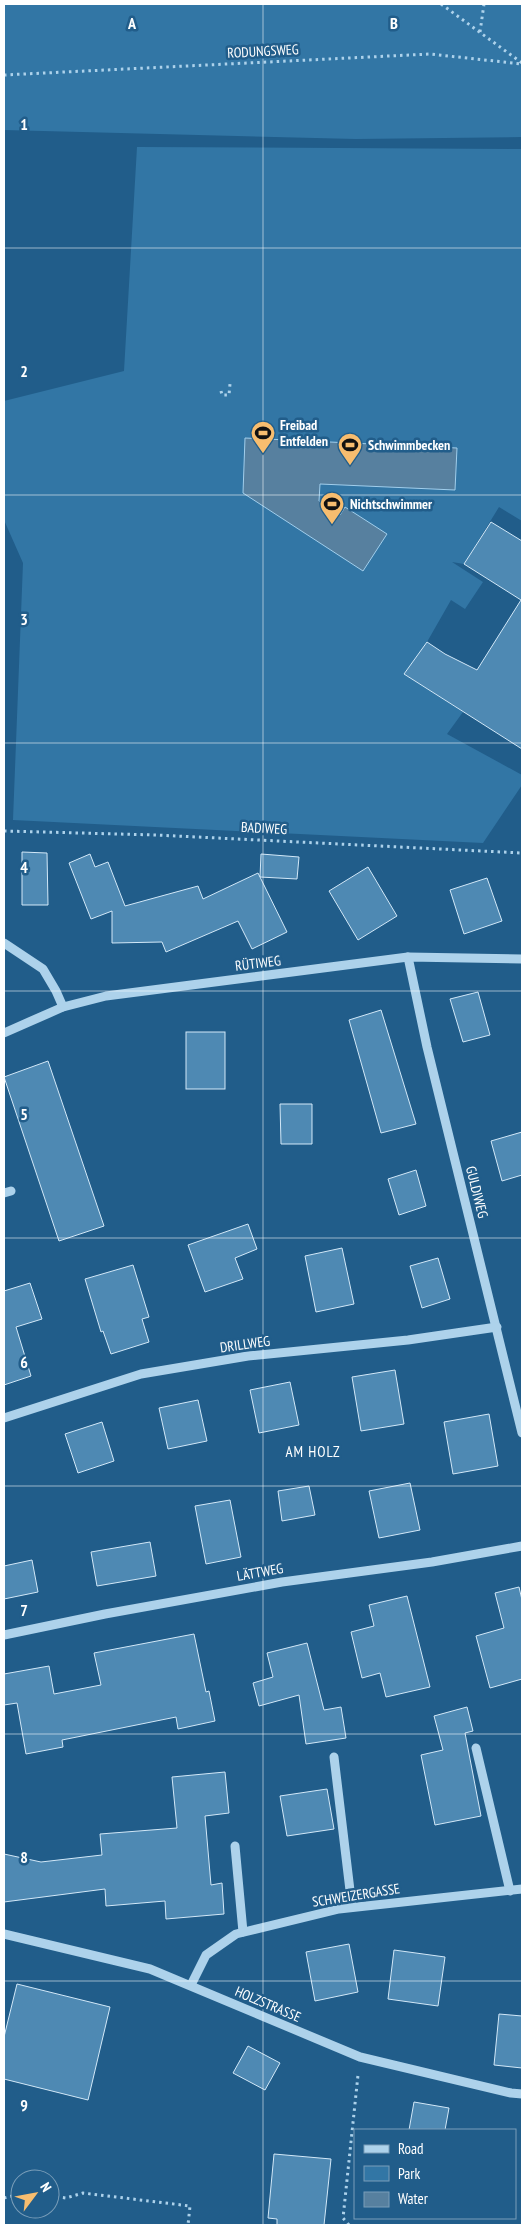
<svg xmlns="http://www.w3.org/2000/svg" width="526" height="2229" viewBox="0 0 526 2229" font-family="'PT Sans Narrow',sans-serif">
	<rect width="100%" height="100%" fill="#215d8a"/>
	<!-- green -->
	<g fill="#3276a5">
		<path d="M4,4H522V137L356,139L4,130Z"/>
		<path d="M137,147L522,149V521L499,507L464,564L452,562L483,582L465,609L451,600L427,642L404,674L463,712L447,734L522,775V785L483,843L13,820L23,563L4,520V401L124,371Z"/>
	</g>
	<!-- water -->
	<path fill="#57809f" stroke="#a1ceec" d="M245,438L457,448L455,490L320,484L319,501L340,515L345,507L387,534L363,571L243,493Z"/>
	<!-- building -->
	<g fill="#4e89b3" stroke="#d2e8f8">
		<path d="M491,522L522,541V749L404,674L427,642L445,654L477,670L521,600L464,564Z"/>
		<path d="M22,852L47,853L48,905H22Z"/>
		<path d="M90,854L95,867L108,862L125,906L198,886L203,899L258,873L260,877L261,854L299,857L297,879L260,877L287,932L252,949L238,921L166,952L162,942L112,943V911L91,919L69,863Z"/>
		<path d="M368,867L397,916L358,940L329,891Z"/>
		<path d="M487,878L502,921L464,934L450,890Z"/>
		<path d="M478,992L490,1035L463,1042L450,999Z"/>
		<path d="M381,1010L416,1124L381,1133L349,1020Z"/>
		<rect x="186" y="1032" width="39" height="57"/>
		<path d="M48,1061L104,1226L59,1241L4,1077Z"/>
		<path d="M280,1104H312V1144H281Z"/>
		<path d="M522,1132V1175L502,1181L491,1141Z"/>
		<path d="M416,1170L426,1206L399,1215L388,1179Z"/>
		<path d="M248,1224L257,1249L235,1258L243,1279L205,1292L188,1245Z"/>
		<path d="M342,1248L354,1304L316,1312L305,1256Z"/>
		<path d="M438,1258L450,1299L422,1308L410,1266Z"/>
		<path d="M133,1265L149,1317L142,1319L149,1342L111,1354L103,1331L101,1332L85,1279Z"/>
		<path d="M30,1283L42,1319L16,1327L31,1376L4,1385V1291Z"/>
		<path d="M395,1370L404,1424L361,1431L352,1377Z"/>
		<path d="M290,1382L299,1425L259,1433L250,1390Z"/>
		<path d="M198,1400L207,1441L168,1449L159,1408Z"/>
		<path d="M489,1414L498,1466L453,1474L444,1422Z"/>
		<path d="M102,1422L114,1461L78,1473L65,1434Z"/>
		<path d="M410,1483L420,1530L379,1538L369,1491Z"/>
		<path d="M309,1486L315,1515L282,1521L278,1491Z"/>
		<path d="M230,1500L241,1557L206,1564L195,1506Z"/>
		<path d="M150,1542L156,1576L97,1586L91,1552Z"/>
		<path d="M32,1560L38,1592L4,1599V1566Z"/>
		<path d="M519,1587L522,1600V1679L490,1688L476,1636L504,1628L495,1593Z"/>
		<path d="M407,1596L430,1687L386,1697L380,1673L362,1678L351,1632L374,1626L369,1605Z"/>
		<path d="M194,1634L206,1692L209,1691L215,1721L178,1729L176,1717L62,1740L63,1747L26,1754L17,1703L4,1705V1674L49,1666L54,1694L101,1685L94,1653Z"/>
		<path d="M307,1643L324,1710L341,1707L346,1738L306,1744L299,1695L259,1706L253,1683L273,1677L267,1653Z"/>
		<path d="M467,1707L473,1731L465,1733L481,1816L435,1825L421,1755L443,1750L434,1716Z"/>
		<path d="M225,1772L229,1813L205,1816L211,1885L222,1883L224,1914L166,1919L165,1901L106,1906L105,1889L4,1902V1854L41,1862L102,1855L100,1834L177,1828L172,1777Z"/>
		<path d="M327,1789L334,1829L287,1836L280,1796Z"/>
		<path d="M349,1944L358,1992L315,2001L306,1952Z"/>
		<path d="M394,1950L445,1957L438,2006L388,1999Z"/>
		<path d="M17,1984L110,2007L88,2100L4,2079V2037Z"/>
		<path d="M499,2014L522,2016V2068L494,2065Z"/>
		<path d="M248,2046L280,2063L265,2090L233,2073Z"/>
		<path d="M414,2102L449,2108L445,2130H409Z"/>
		<path d="M274,2154L331,2159L324,2225H277V2219L268,2218Z"/>
	</g>
	<g fill="none" stroke-linecap="round" stroke-linejoin="round">
		<!-- path -->
		<g stroke="#add2eb" stroke-width="3" stroke-dasharray="2.5 4" stroke-linecap="butt">
			<path d="M441,4L522,63"/>
			<path d="M480,32L484,4"/>
			<path d="M4,75L430,54L522,64"/>
			<path d="M221,391L222,395H229L230,384"/>
			<path d="M4,831L156,835L522,853"/>
			<path d="M50,2196L66,2198L83,2193L190,2206L188,2225"/>
			<path d="M4,2198L20,2194"/>
			<path d="M349,2225L343,2218L358,2075"/>
		</g>
		<!-- minor -->
		<g stroke="#add2eb" stroke-width="9">
			<path d="M4,943L43,969L56,991L63,1007"/>
			<path d="M408,957L427,1047L522,1433"/>
			<path d="M4,1033L63,1007L106,996L408,957L522,959"/>
			<path d="M4,1193L11,1191"/>
			<path d="M4,1418L141,1374L248,1356L408,1340L497,1327"/>
			<path d="M4,1635L105,1614L282,1582L432,1562L522,1546"/>
			<path d="M476,1748L510,1891"/>
			<path d="M334,1757L352,1907"/>
			<path d="M235,1846L243,1932"/>
			<path d="M4,1934L150,1969L360,2057L511,2093L522,2094"/>
			<path d="M191,1985L206,1955L236,1934L339,1909L522,1889"/>
		</g>
	</g>
	<!-- grid -->
	<path fill="none" stroke="#fff" stroke-width="1" stroke-opacity="0.55" d="M263,4V2225M4,248H522M4,495H522M4,743H522M4,991H522M4,1238H522M4,1486H522M4,1734H522M4,1981H522"/>
	<!-- icons -->
	<defs>
		<symbol id="stadium-pin" viewBox="-11 -11 22 30"><path d="M0 17L-7.5 6A9.5 9.5 0 1 1 7.5 6Z" fill="#f7bd6f" stroke="#215d8a"/><path d="M0-5a6.5 5 0 1 0 0 10a6.5 5 0 1 0 0-10ZM-3.5-1.8h7v3.6h-7Z" fill="#111"/></symbol>
	</defs>
	<g fill-rule="evenodd">
		<use href="#stadium-pin" x="249" y="419" width="28" height="38"/>
		<use href="#stadium-pin" x="336" y="431" width="28" height="38"/>
		<use href="#stadium-pin" x="318" y="490" width="28" height="38"/>
	</g>
	<g text-anchor="middle" stroke-width="5" stroke-linejoin="round" paint-order="stroke">
		<!-- street labels -->
		<g font-size="14" fill="#fff" stroke="#215d8a">
			<text transform="translate(263 51) rotate(-3)" y="5">RODUNGSWEG</text>
			<text transform="translate(264 828) rotate(3)" y="5">BADIWEG</text>
			<text transform="translate(258 963) rotate(-7)" y="5">RÜTIWEG</text>
			<text transform="translate(477 1192) rotate(76)" y="5">GULDIWEG</text>
			<text transform="translate(245 1344) rotate(-8)" y="5">DRILLWEG</text>
			<text transform="translate(260 1572) rotate(-10)" y="5">LÄTTWEG</text>
			<text transform="translate(356 1895) rotate(-9)" y="5">SCHWEIZERGASSE</text>
			<text transform="translate(268 2004) rotate(23)" y="5">HOLZSTRASSE</text>
		</g>
		<!-- poi labels -->
		<g font-size="14" font-weight="bold" fill="#fff" stroke="#215d8a" text-anchor="start">
			<text x="280" y="430">Freibad<tspan x="280" dy="16">Entfelden</tspan></text>
			<text x="368" y="450">Schwimmbecken</text>
			<text x="350" y="509">Nichtschwimmer</text>
		</g>
		<!-- neighbourhood labels -->
		<g font-size="15" letter-spacing="1" fill="#fff" stroke="#215d8a">
			<text x="313" y="1457">AM HOLZ</text>
		</g>
	</g>
	<g font-size="16" text-anchor="middle" font-weight="bold" fill="#fff" stroke="#215d8a" stroke-width="5" stroke-linejoin="round" paint-order="stroke">
		<text x="132" y="29">A</text>
		<text x="394" y="29">B</text>
		<text x="24" y="130">1</text>
		<text x="24" y="377">2</text>
		<text x="24" y="625">3</text>
		<text x="24" y="873">4</text>
		<text x="24" y="1120">5</text>
		<text x="24" y="1368">6</text>
		<text x="24" y="1616">7</text>
		<text x="24" y="1863">8</text>
		<text x="24" y="2111">9</text>
	</g>
	<!-- border -->
	<rect width="526" height="2229" fill="none" stroke="#ffffff" stroke-width="10"/>
	<!-- legend -->
	<rect x="354" y="2129" width="162" height="90" fill="#215d8a" stroke="#7a9eb9"/>
	<rect x="364" y="2145" width="25" height="8" fill="#add2eb" stroke="#7a9eb9"/>
	<text x="398" y="2154" font-size="15" fill="#ffffff">Road</text>
	<rect x="364" y="2166" width="25" height="15" fill="#3276a5" stroke="#7a9eb9"/>
	<text x="398" y="2179" font-size="15" fill="#ffffff">Park</text>
	<rect x="364" y="2192" width="25" height="15" fill="#57809f" stroke="#7a9eb9"/>
	<text x="398" y="2204" font-size="15" fill="#ffffff">Water</text>
	<!-- north arrow -->
	<g transform="translate(35 2194) rotate(58)"><circle r="24" fill="#215d8a" stroke="#7a9eb9"/>
	<path d="M0-4L9 19L0 12L-9 19Z" fill="#f7bd6f"/>
	<text y="-8" font-size="14" font-weight="bold" text-anchor="middle" fill="#ffffff">N</text>
	</g>
</svg>
